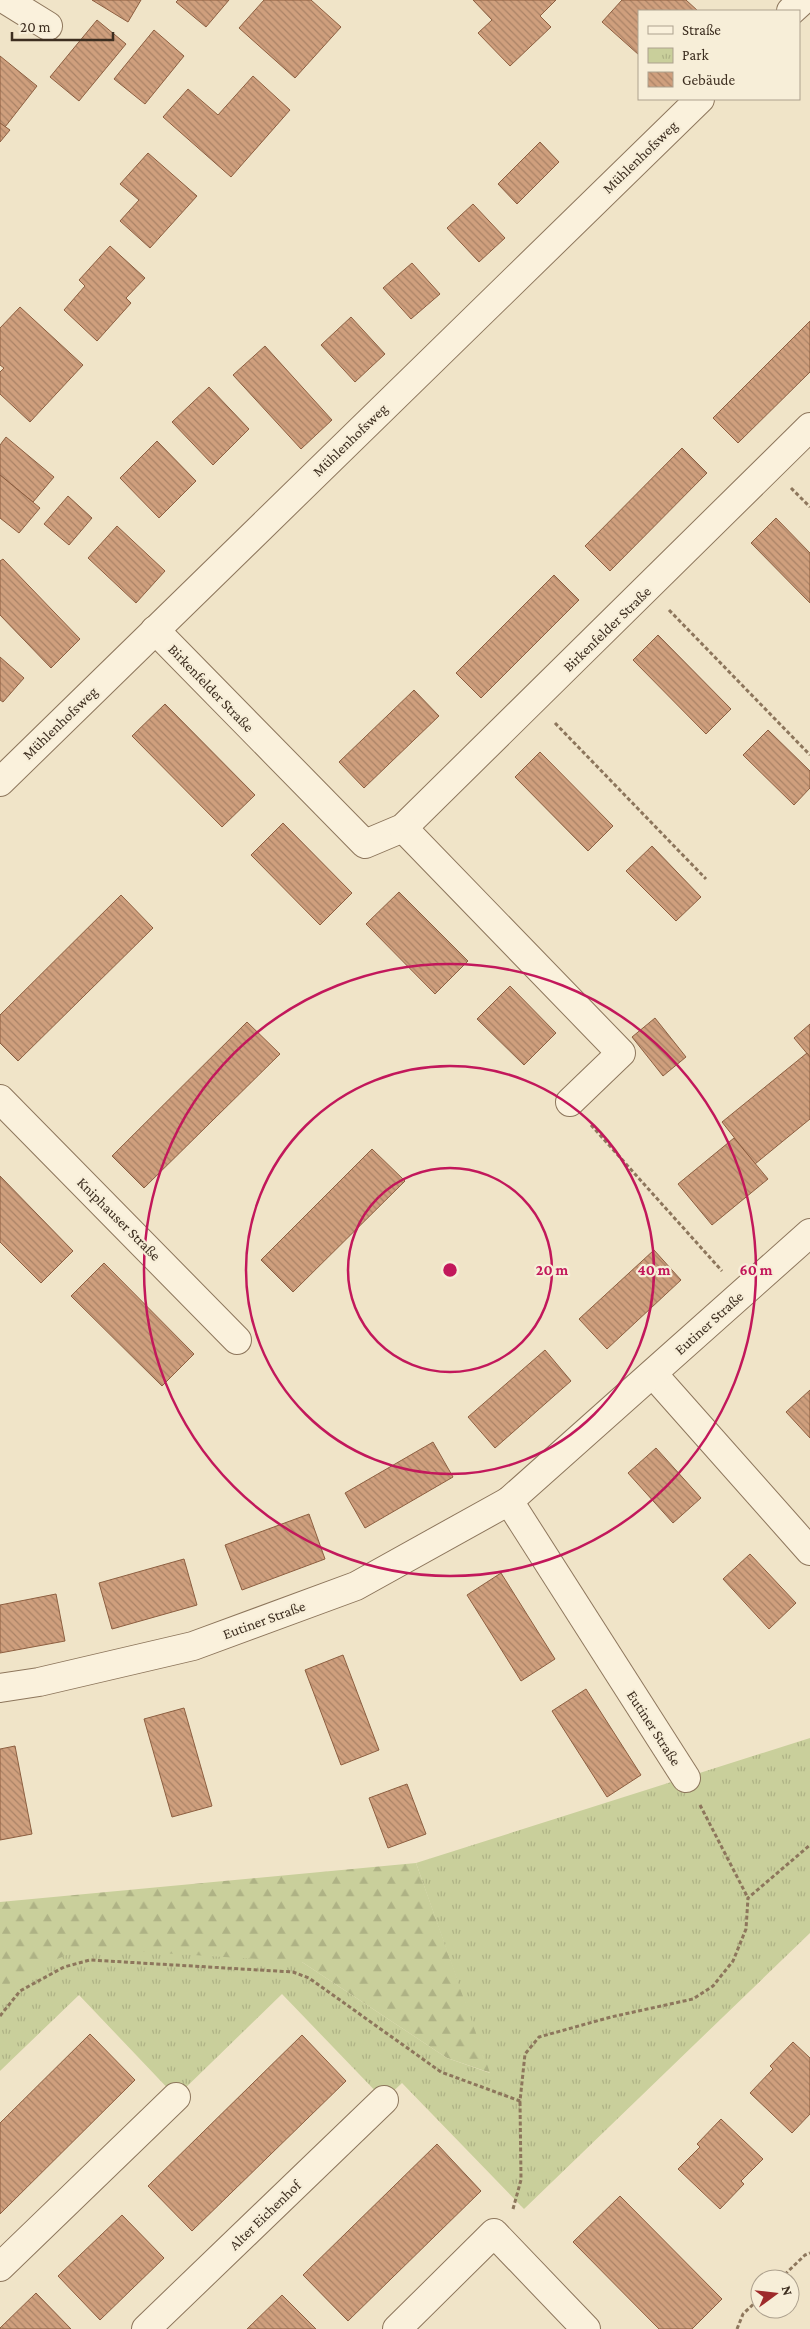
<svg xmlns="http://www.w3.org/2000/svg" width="810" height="2329" viewBox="0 0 810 2329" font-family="'Crimson Pro',serif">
	<defs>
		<pattern id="forest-firs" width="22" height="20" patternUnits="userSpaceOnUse" patternTransform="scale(1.25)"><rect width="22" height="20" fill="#c9cf9b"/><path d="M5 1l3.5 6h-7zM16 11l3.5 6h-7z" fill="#aeb285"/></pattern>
		<pattern id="park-tufts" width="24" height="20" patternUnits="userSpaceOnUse" patternTransform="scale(1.25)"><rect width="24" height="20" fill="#c9cf9b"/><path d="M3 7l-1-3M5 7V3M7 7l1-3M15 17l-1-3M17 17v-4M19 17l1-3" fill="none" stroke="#aeb285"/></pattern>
		<pattern id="building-back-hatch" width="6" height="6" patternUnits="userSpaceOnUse" patternTransform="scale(1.25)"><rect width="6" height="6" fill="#cf9f7d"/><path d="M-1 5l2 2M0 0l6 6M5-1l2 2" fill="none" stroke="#a98266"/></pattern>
	</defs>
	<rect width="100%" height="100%" fill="#f0e4c8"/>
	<!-- forest -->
	<path fill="url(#forest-firs)" d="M416,1863L491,2073L447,2058L302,1962L0,1996V1902Z"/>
	<!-- park -->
	<path fill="url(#park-tufts)" d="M810,1738V1933L524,2209L402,2083L384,2100L282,1994L176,2097L79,1995L0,2071V1996L13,1979L82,1948L302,1962L447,2058L490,2073L416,1863Z"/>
	<!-- building -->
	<g fill="url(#building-back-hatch)" stroke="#8d5f41">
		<path d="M92,0H141L128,22Z"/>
		<path d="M178,0H229L206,27L176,2Z"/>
		<path d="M264,0H311L341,27L295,78L239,28Z"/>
		<path d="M473,0H556L540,16L551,27L510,66L478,33L492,20Z"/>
		<path d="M622,0H686L698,11H639V55L602,22Z"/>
		<path d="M97,20L126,44L79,101L50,77Z"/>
		<path d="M154,30L184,56L145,104L114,79Z"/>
		<path d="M0,56L37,86L5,127L0,123Z"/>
		<path d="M253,76L290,110L231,177L163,117L188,89L218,115Z"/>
		<path d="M0,123L10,130L0,142Z"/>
		<path d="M540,142L559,162L517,204L498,184Z"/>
		<path d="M148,153L197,196L150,248L120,221L139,200L120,184Z"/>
		<path d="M473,204L505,238L479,262L447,228Z"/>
		<path d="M110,246L145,278L126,298L131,303L97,341L64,310L85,286L79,280Z"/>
		<path d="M412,263L440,294L411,319L383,288Z"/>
		<path d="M20,307L83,365L30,422L0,394V372L4,368L0,365V328Z"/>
		<path d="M351,317L385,354L355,382L321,345Z"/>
		<path d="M810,321V372L738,443L713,418Z"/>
		<path d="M265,346L332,420L301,449L233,375Z"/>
		<path d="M209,387L249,429L213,465L172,422Z"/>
		<path d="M6,437L54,477L33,502L0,475V445Z"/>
		<path d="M157,441L196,481L159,518L120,478Z"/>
		<path d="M682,448L707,473L610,571L585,546Z"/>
		<path d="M0,475L40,508L19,533L0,518Z"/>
		<path d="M68,496L92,518L69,545L44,524Z"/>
		<path d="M776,518L810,553V603L751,543Z"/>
		<path d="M117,526L165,571L136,603L88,558Z"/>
		<path d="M3,559L80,639L51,668L0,615V561Z"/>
		<path d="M554,575L579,600L481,698L456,673Z"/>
		<path d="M658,635L731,709L706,734L633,660Z"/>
		<path d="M0,657L24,678L3,702L0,700Z"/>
		<path d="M414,690L439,716L364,788L339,762Z"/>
		<path d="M165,704L255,795L222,827L132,736Z"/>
		<path d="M768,730L810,771V788L794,805L743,755Z"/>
		<path d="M540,752L613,826L588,851L515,777Z"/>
		<path d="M283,823L352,893L320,925L251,855Z"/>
		<path d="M652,846L701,897L676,921L626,871Z"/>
		<path d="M399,892L468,961L435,994L366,924Z"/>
		<path d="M121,895L153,928L18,1061L0,1043V1015Z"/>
		<path d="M510,986L556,1033L524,1065L477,1019Z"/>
		<path d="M655,1018L686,1057L663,1076L632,1037Z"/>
		<path d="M247,1022L280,1054L144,1188L112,1156Z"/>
		<path d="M810,1024V1057L794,1038Z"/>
		<path d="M807,1053L810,1057V1119L755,1164L722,1122Z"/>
		<path d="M734,1138L768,1179L712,1225L678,1184Z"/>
		<path d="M372,1149L405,1181L293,1292L261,1260Z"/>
		<path d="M0,1176L73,1251L41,1283L0,1242Z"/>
		<path d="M654,1250L681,1280L607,1349L579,1319Z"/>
		<path d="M104,1263L194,1354L162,1386L71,1296Z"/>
		<path d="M545,1350L571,1381L495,1448L468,1417Z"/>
		<path d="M810,1390V1438L786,1412Z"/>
		<path d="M433,1442L453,1477L365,1528L345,1493Z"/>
		<path d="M656,1448L701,1498L673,1523L628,1473Z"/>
		<path d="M309,1514L325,1559L242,1590L225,1545Z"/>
		<path d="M750,1554L796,1603L769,1629L723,1579Z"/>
		<path d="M184,1559L197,1605L112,1629L99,1583Z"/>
		<path d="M501,1573L555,1659L521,1681L467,1595Z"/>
		<path d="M56,1594L65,1641L0,1653V1605Z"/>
		<path d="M343,1655L379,1750L341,1765L305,1670Z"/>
		<path d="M586,1689L641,1775L607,1797L552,1711Z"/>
		<path d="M184,1708L212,1806L172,1817L144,1719Z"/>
		<path d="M15,1746L32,1834L0,1840V1749Z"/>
		<path d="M407,1784L426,1834L388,1848L369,1798Z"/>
		<path d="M90,2034L135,2080L0,2214V2123Z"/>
		<path d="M302,2035L346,2081L192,2231L148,2186Z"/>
		<path d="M793,2042L810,2058V2114L792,2133L750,2093L773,2069L770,2066Z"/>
		<path d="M721,2119L763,2159L741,2181L744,2184L720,2209L678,2169L700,2147L697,2144Z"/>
		<path d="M437,2144L481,2191L348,2321L303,2275Z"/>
		<path d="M620,2196L722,2299L692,2329H659L573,2242Z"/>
		<path d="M122,2215L164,2258L100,2320L58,2276Z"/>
		<path d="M36,2293L71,2329H0V2328Z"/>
		<path d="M282,2295L316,2329H247Z"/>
	</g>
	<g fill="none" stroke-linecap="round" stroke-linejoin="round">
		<defs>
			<g id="minor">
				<path d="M6,0L48,26"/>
				<path d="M791,11L803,0"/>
				<path d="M155,630L365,844L403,828L810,427"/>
				<path d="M0,782L700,99"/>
				<path d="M403,828L621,1053L570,1102"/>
				<path d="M0,1099L237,1340"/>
				<path d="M653,1374L810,1551"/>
				<path d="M509,1501L686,1778"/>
				<path d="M0,1688L39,1682L193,1646L356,1586L509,1501L810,1233"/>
				<path d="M0,2267L176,2097"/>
				<path d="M146,2329L384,2100"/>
				<path d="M397,2329L494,2233L586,2329"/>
			</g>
		</defs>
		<!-- minor casing -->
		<use href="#minor" stroke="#8d765c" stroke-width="30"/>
		<!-- path -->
		<g stroke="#8d765c" stroke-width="3" stroke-dasharray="4 2.5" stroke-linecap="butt">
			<path d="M791,488L810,507"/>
			<path d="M669,610L810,755"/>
			<path d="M555,723L706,879"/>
			<path d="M591,1125L722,1271"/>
			<path d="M700,1805L748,1898"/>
			<path d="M0,2016L20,1991L64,1967L90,1960L293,1972L309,1978L441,2072L520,2101L525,2054L539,2037L611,2017L693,1999L713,1986L733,1961L746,1929L748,1898L810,1845"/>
			<path d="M513,2209L521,2180L520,2101"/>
			<path d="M780,2279L805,2255L810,2253"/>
			<path d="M737,2329L743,2314L760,2298"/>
		</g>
		<!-- minor -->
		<use href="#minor" stroke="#faf1dc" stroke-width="28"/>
	</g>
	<!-- distance rings -->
	<g fill="none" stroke="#c2185b" stroke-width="2.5">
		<circle cx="450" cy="1270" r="102"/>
		<circle cx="450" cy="1270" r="204"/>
		<circle cx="450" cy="1270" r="306"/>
	</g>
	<g text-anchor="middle" stroke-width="4.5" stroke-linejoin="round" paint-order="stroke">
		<!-- street labels -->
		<g font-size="15" fill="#3d2e20" stroke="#f7eed8">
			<text transform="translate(640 157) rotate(-44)" y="5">Mühlenhofsweg</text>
			<text transform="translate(350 440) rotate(-44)" y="5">Mühlenhofsweg</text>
			<text transform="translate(607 629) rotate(-44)" y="5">Birkenfelder Straße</text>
			<text transform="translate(211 688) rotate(46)" y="5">Birkenfelder Straße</text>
			<text transform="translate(60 723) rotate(-44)" y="5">Mühlenhofsweg</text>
			<text transform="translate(119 1219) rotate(45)" y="5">Kniphauser Straße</text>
			<text transform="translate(709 1323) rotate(-42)" y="5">Eutiner Straße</text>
			<text transform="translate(264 1620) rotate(-20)" y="5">Eutiner Straße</text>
			<text transform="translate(654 1728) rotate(57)" y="5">Eutiner Straße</text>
			<text transform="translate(265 2215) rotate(-44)" y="5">Alter Eichenhof</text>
		</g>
	</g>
	<circle cx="450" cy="1270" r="8" fill="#c2185b" stroke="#f7eed8" stroke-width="2.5"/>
	<g font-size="15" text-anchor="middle" font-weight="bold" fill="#c2185b" stroke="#f7eed8" stroke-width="4.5" stroke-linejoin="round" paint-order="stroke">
		<text x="552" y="1275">20 m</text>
		<text x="654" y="1275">40 m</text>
		<text x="756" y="1275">60 m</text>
	</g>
	<!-- legend -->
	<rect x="638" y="10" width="162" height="90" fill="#f7eed8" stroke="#ada18e"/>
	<rect x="648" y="26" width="25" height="8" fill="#faf1dc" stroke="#ada18e"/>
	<text x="682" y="35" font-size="15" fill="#3d2e20">Straße</text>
	<rect x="648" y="48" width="25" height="15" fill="url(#park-tufts)" stroke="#ada18e"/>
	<text x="682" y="60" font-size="15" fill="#3d2e20">Park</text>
	<rect x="648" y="72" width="25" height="15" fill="url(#building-back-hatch)" stroke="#ada18e"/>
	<text x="682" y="85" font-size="15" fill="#3d2e20">Gebäude</text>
	<!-- north arrow -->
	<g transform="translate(775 2294) rotate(75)"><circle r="24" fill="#f7eed8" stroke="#ada18e"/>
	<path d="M0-4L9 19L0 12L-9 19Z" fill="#9e2a2b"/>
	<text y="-8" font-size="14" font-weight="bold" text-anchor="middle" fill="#3d2e20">N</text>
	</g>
	<!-- scale -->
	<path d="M12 32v8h101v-8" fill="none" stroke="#3d2e20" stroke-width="2.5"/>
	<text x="20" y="32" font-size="15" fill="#3d2e20" stroke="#f7eed8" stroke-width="4" paint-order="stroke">20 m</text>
</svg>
